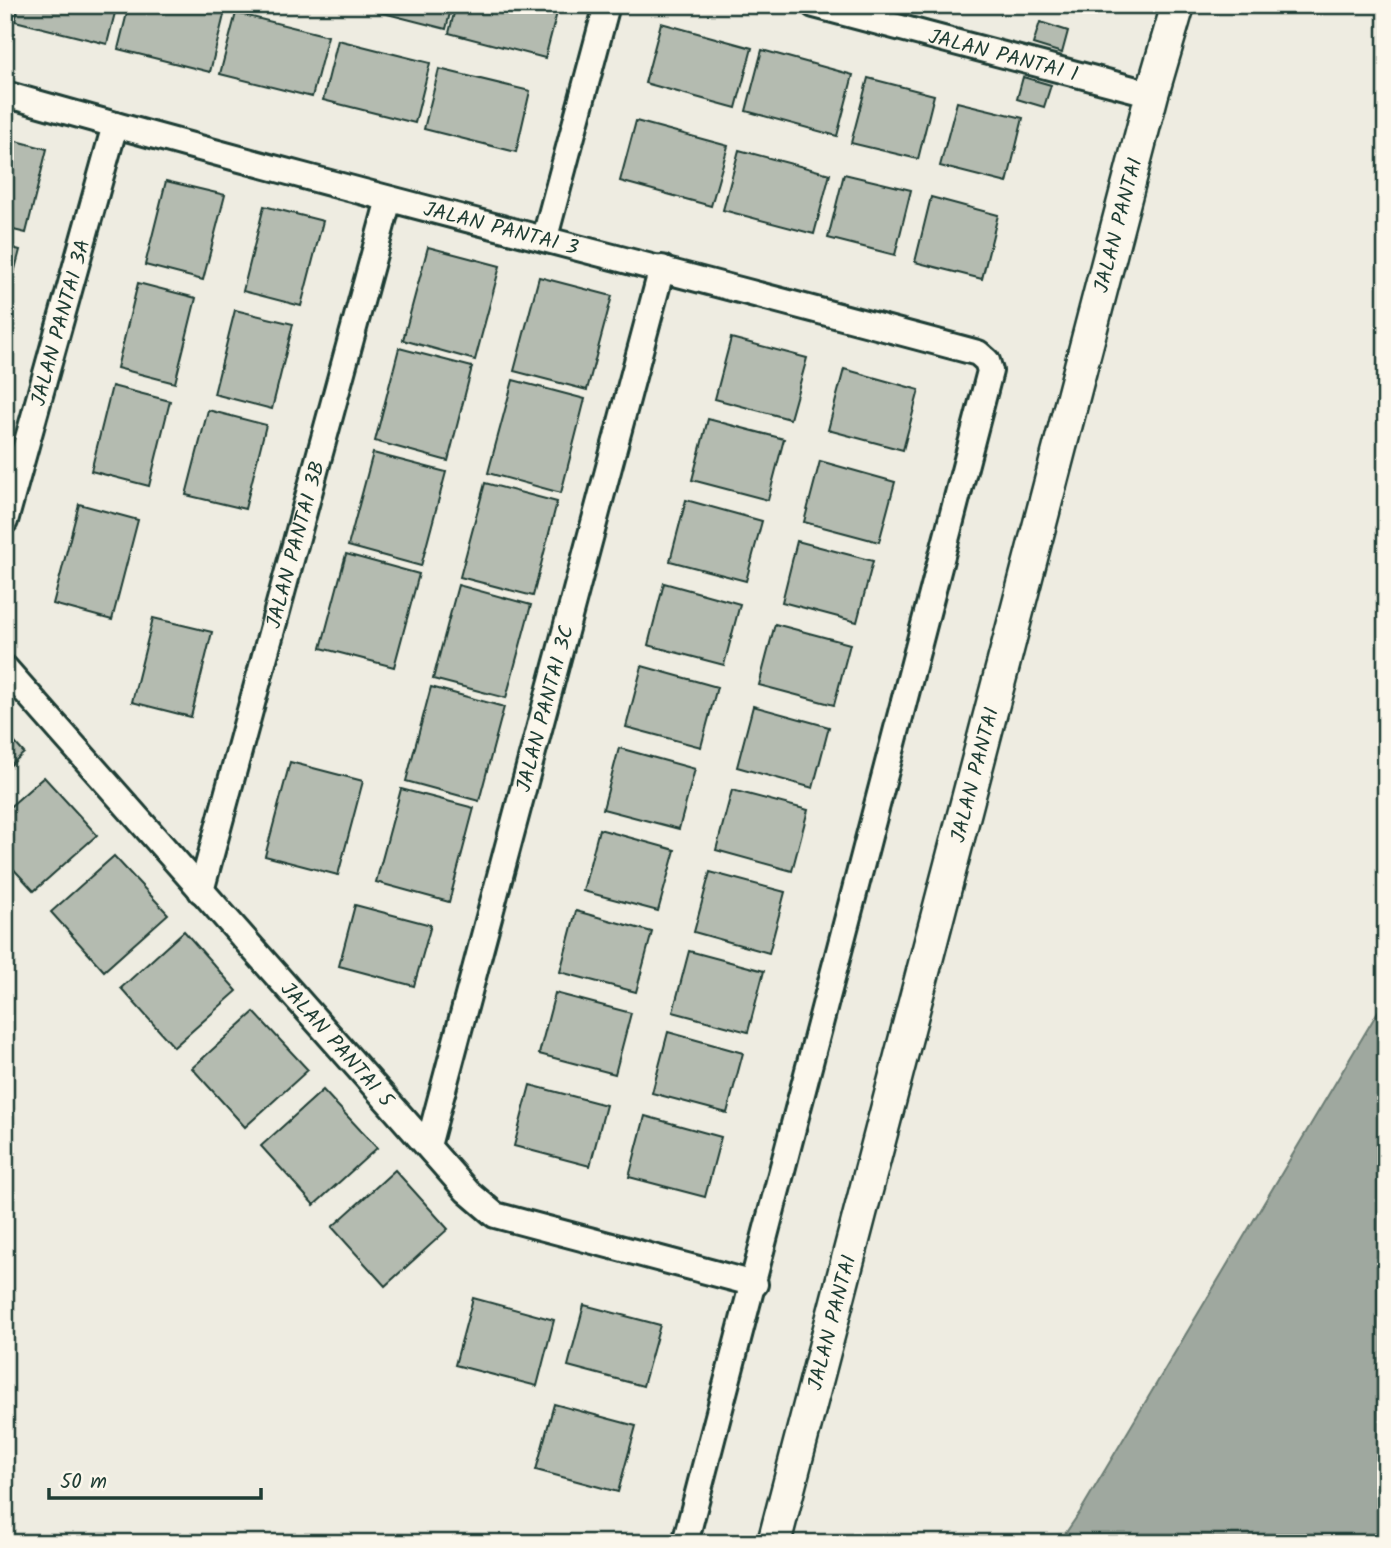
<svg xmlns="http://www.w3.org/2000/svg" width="1391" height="1548" viewBox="0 0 1391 1548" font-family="Kalam,sans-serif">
	<rect width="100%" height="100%" fill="#eeece1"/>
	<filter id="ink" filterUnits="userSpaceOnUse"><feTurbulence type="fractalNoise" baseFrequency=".0143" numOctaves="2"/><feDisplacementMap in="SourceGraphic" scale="14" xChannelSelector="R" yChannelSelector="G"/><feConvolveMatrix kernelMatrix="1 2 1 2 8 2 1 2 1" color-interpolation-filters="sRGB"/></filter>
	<g filter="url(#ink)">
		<!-- water -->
		<path fill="#9fa89f" stroke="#6c7d74" stroke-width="2" d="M1386,998V1543H1059L1080,1512Z"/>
		<!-- building -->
		<g fill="#b4bbb0" stroke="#1f3d34" stroke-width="2">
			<path d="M19,5H117L107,44L15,21Z"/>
			<path d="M129,5H201L225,11L210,72L118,49Z"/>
			<path d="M352,5H452L446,29Z"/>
			<path d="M456,5H559L545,58L449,33Z"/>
			<path d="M236,13L328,36L312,97L220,74Z"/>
			<path d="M1040,22L1068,31L1062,53L1033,44Z"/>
			<path d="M661,23L752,48L736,108L645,83Z"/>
			<path d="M338,40L430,63L415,123L323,100Z"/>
			<path d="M762,50L853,75L837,136L746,111Z"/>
			<path d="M439,69L530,91L516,152L424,129Z"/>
			<path d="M1023,77L1051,85L1044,107L1017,99Z"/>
			<path d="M868,78L934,95L918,159L851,143Z"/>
			<path d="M957,102L1023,118L1007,183L940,166Z"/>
			<path d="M636,121L728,146L711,206L620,181Z"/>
			<path d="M5,138L47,149L26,233L5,228Z"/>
			<path d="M739,150L830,174L814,234L723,210Z"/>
			<path d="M844,174L911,190L895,255L828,238Z"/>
			<path d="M166,181L225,195L203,280L145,265Z"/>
			<path d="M931,197L998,215L982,279L915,262Z"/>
			<path d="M264,206L323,221L301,306L243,291Z"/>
			<path d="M5,246L20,250L5,308Z"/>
			<path d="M428,247L500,266L475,360L403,340Z"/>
			<path d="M539,277L612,296L587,390L514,371Z"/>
			<path d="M138,283L196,298L175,383L117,368Z"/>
			<path d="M235,310L293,324L272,409L214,394Z"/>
			<path d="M731,338L807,358L790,419L715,399Z"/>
			<path d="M399,348L472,367L448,461L375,441Z"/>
			<path d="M844,369L919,390L903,450L828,430Z"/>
			<path d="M513,380L585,399L561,493L488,473Z"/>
			<path d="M112,386L170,401L149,486L91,471Z"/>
			<path d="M208,410L266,425L245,509L186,495Z"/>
			<path d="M708,419L784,439L768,500L692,480Z"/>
			<path d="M373,453L446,472L421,566L348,546Z"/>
			<path d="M820,461L895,482L879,542L804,522Z"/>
			<path d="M485,483L557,502L533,596L460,577Z"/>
			<path d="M686,500L762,521L746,581L670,561Z"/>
			<path d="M79,504L138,520L112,620L53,604Z"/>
			<path d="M797,541L873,561L857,622L782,602Z"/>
			<path d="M346,554L419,574L394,667L321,648Z"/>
			<path d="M664,583L740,604L724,665L648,645Z"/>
			<path d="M458,585L531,605L506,698L433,679Z"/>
			<path d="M153,618L212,632L191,717L132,702Z"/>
			<path d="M775,624L850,644L834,705L759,685Z"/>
			<path d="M642,666L717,687L701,747L626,727Z"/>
			<path d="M431,687L504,707L479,801L406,781Z"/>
			<path d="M753,706L829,727L813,788L737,767Z"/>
			<path d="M5,732L24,753L5,770Z"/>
			<path d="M619,748L695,769L679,829L603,809Z"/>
			<path d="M290,762L363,781L338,875L265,856Z"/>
			<path d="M44,777L97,835L34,891L5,860V811Z"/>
			<path d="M401,789L474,808L449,902L376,882Z"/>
			<path d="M732,790L808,810L792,871L716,850Z"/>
			<path d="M599,829L675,850L658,911L583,891Z"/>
			<path d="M114,856L168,914L104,971L51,912Z"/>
			<path d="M710,872L785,892L769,953L694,932Z"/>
			<path d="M355,905L431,925L414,986L339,966Z"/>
			<path d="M576,911L652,932L636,992L560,972Z"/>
			<path d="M184,931L237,991L174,1047L121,988Z"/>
			<path d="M689,951L764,971L748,1032L673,1012Z"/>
			<path d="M555,993L631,1013L615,1074L539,1054Z"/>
			<path d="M254,1012L308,1070L245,1127L192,1068Z"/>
			<path d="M668,1032L743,1053L727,1113L652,1093Z"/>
			<path d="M530,1085L606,1105L590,1166L514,1146Z"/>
			<path d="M323,1090L377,1148L314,1205L261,1146Z"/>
			<path d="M645,1116L721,1137L705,1197L629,1177Z"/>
			<path d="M395,1170L448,1229L385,1286L332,1227Z"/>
			<path d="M473,1298L554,1320L537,1386L455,1365Z"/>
			<path d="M584,1305L660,1325L643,1386L568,1366Z"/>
			<path d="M554,1404L636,1426L618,1492L536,1470Z"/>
		</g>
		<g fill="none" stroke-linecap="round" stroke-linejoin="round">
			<defs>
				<g id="minor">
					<path id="s1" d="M814,5L1152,94"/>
					<path id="s2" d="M5,94C328,186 654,266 978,353L987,361L990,371L685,1543"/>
					<path d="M545,237L607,5"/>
					<path id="s3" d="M5,521L115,125"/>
					<path id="s4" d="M5,668L467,1191L495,1215L755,1284"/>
					<path id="s5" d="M201,891L389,199"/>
					<path id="s6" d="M428,1146L662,268"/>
				</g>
				<g id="tertiary">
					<path id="s7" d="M774,1543L1152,94L1178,5"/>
				</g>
			</defs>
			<!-- minor casing -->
			<use href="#minor" stroke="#1f3d34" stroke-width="30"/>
			<!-- tertiary casing -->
			<use href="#tertiary" stroke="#1f3d34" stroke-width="37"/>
			<!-- minor -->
			<use href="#minor" stroke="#fbf7ec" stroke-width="24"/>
			<!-- tertiary -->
			<use href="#tertiary" stroke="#fbf7ec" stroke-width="32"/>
		</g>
	</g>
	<g text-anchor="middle" stroke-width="6" stroke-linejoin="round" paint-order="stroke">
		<!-- street labels -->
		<g font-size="21" fill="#1f3d34" stroke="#fbf7ec">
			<text dy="7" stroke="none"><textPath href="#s1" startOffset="196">JALAN PANTAI 1</textPath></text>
			<text dy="7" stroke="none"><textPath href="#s7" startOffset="1362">JALAN PANTAI</textPath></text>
			<text dy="7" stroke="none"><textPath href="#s2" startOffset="514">JALAN PANTAI 3</textPath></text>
			<text dy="7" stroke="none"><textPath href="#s3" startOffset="206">JALAN PANTAI 3A</textPath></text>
			<text dy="7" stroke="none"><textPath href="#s5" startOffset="359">JALAN PANTAI 3B</textPath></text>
			<text dy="7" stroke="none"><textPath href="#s6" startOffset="453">JALAN PANTAI 3C</textPath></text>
			<text dy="7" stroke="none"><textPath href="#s7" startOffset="794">JALAN PANTAI</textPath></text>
			<text dy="7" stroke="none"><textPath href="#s4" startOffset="502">JALAN PANTAI 5</textPath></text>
			<text dy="7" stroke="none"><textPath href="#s7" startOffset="228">JALAN PANTAI</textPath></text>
		</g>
	</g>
	<!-- margin -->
	<rect width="1391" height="1548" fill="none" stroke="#fbf7ec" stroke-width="28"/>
	<rect x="14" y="14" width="1363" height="1520" fill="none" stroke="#1f3d34" stroke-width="2.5" filter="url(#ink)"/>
	<!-- scale -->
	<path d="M49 1488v10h212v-10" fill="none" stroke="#1f3d34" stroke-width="3.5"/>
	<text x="60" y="1488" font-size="21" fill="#1f3d34" stroke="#fbf7ec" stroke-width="5" paint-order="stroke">50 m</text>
</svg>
